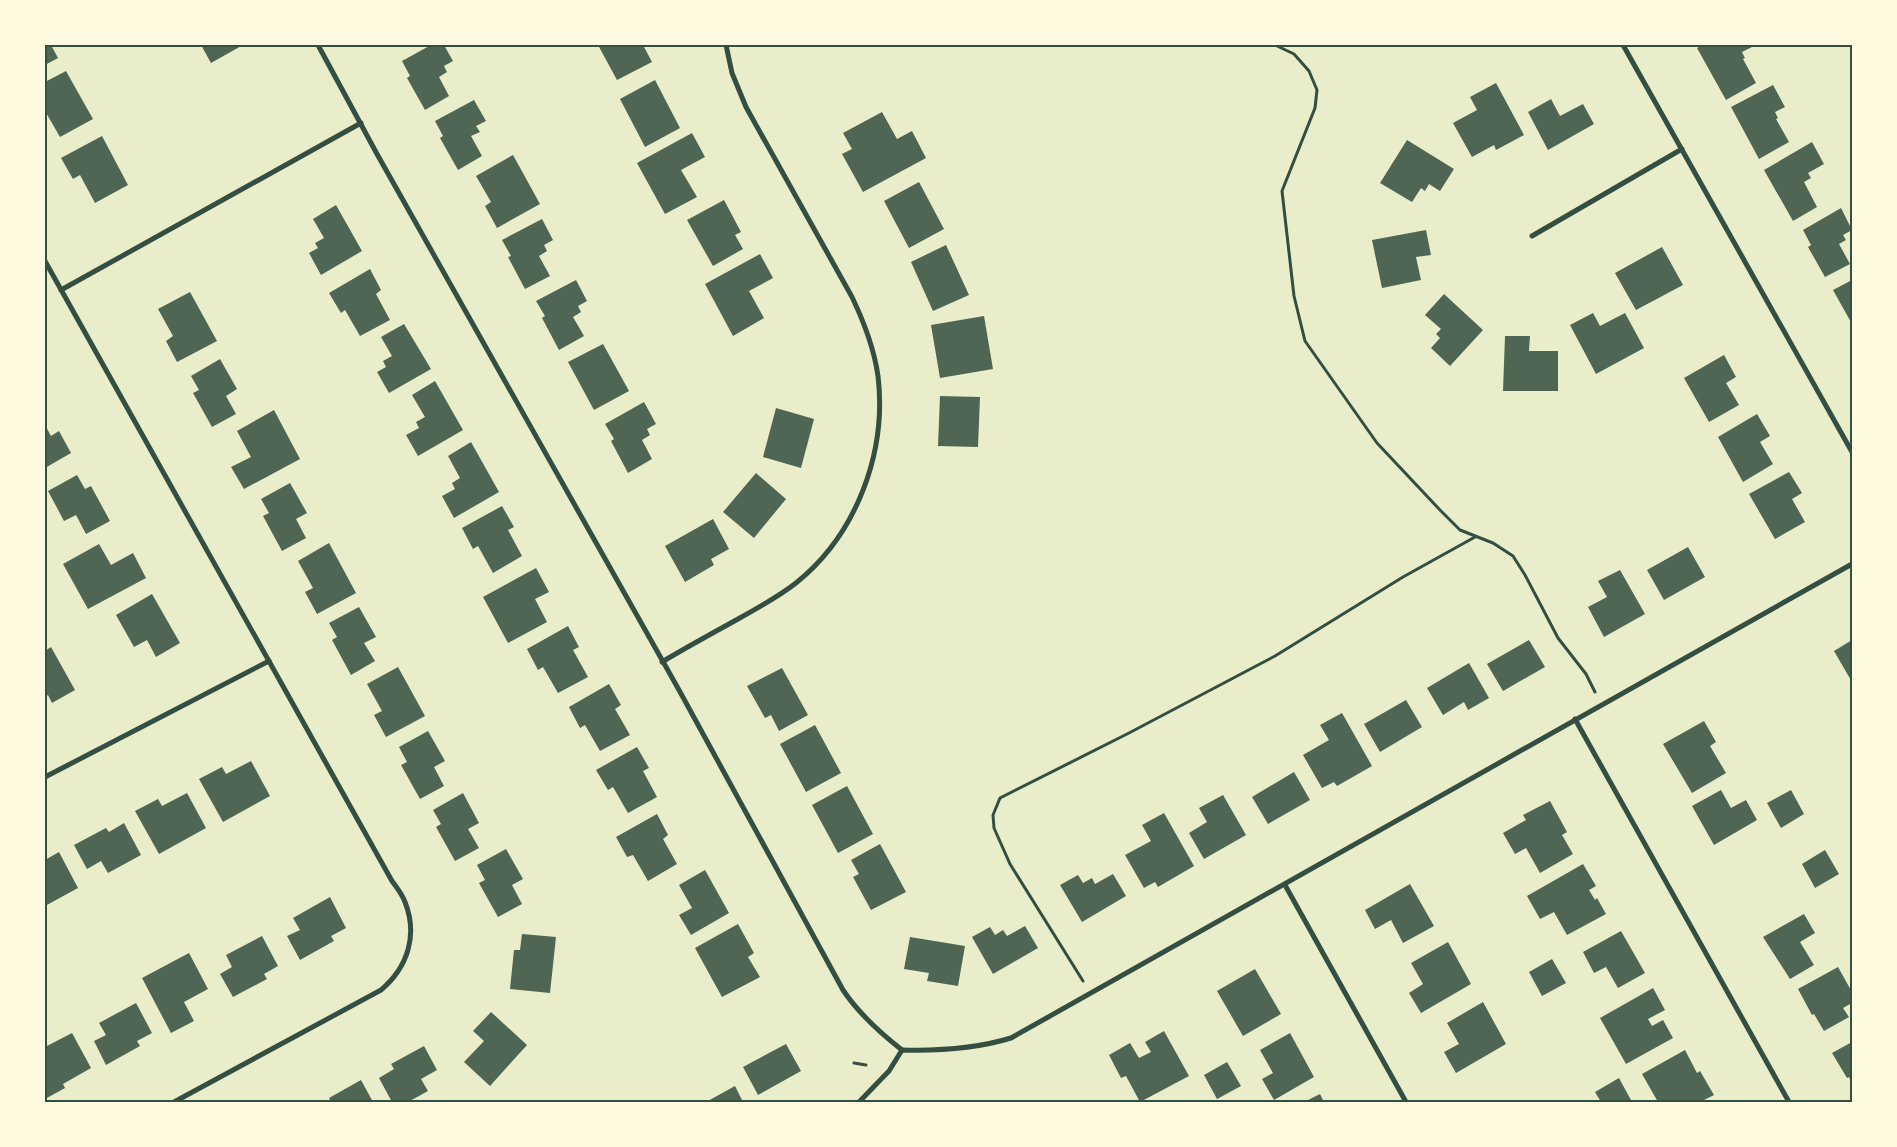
<svg xmlns="http://www.w3.org/2000/svg" width="1897" height="1147" viewBox="0 0 1897 1147" font-family="'Noto Serif',serif">
	<rect width="100%" height="100%" fill="#e9edc9"/>
	<!-- building -->
	<g fill="#4f6655">
		<path d="M45,45H51L58,58L45,65Z"/>
		<path d="M201,45H243L211,63Z"/>
		<path d="M431,45H444L453,61L444,66L447,72L439,77L449,96L425,110L407,78L410,76L402,61Z"/>
		<path d="M598,45H643L652,62L617,80Z"/>
		<path d="M1702,45H1750L1752,47L1742,52L1745,58L1743,59L1756,83L1726,100L1697,48Z"/>
		<path d="M66,71L93,119L60,137L45,111V82Z"/>
		<path d="M655,80L680,128L645,147L620,99Z"/>
		<path d="M1496,83L1524,135L1496,150L1494,145L1472,157L1453,123L1477,110L1470,97Z"/>
		<path d="M1773,85L1785,107L1775,112L1778,118L1776,119L1789,142L1759,159L1731,107Z"/>
		<path d="M1551,99L1560,116L1583,104L1594,124L1548,150L1528,112Z"/>
		<path d="M474,100L486,121L476,126L480,132L471,136L482,156L458,170L440,138L443,136L435,121Z"/>
		<path d="M882,112L897,139L912,131L926,158L863,192L842,154L852,149L843,133Z"/>
		<path d="M692,133L705,157L681,170L697,197L665,214L637,163Z"/>
		<path d="M102,136L128,185L95,203L80,175L73,179L61,158Z"/>
		<path d="M1407,140L1454,169L1440,191L1429,184L1425,191L1421,188L1412,202L1380,183Z"/>
		<path d="M1812,142L1824,164L1808,173L1811,178L1804,182L1817,207L1793,221L1764,170Z"/>
		<path d="M513,155L540,204L497,228L485,206L491,202L476,176Z"/>
		<path d="M919,182L944,229L909,248L884,201Z"/>
		<path d="M724,200L741,232L735,235L743,249L713,266L687,220Z"/>
		<path d="M336,205L362,251L321,275L309,253L318,248L315,243L324,238L313,219Z"/>
		<path d="M1841,208L1852,230L1843,235L1846,240L1839,244L1850,264L1825,277L1808,247L1811,245L1803,230Z"/>
		<path d="M542,219L553,240L544,245L547,251L539,256L550,276L525,289L508,257L511,256L502,240Z"/>
		<path d="M1426,230L1431,255L1416,257L1421,280L1382,288L1372,240Z"/>
		<path d="M946,245L969,295L933,311L911,262Z"/>
		<path d="M1662,247L1683,285L1636,310L1615,273Z"/>
		<path d="M760,254L773,278L749,291L764,318L733,336L705,284Z"/>
		<path d="M370,269L381,290L376,294L390,320L360,336L345,310L341,313L329,293Z"/>
		<path d="M576,280L587,301L578,306L581,312L573,317L584,336L559,350L542,318L545,316L536,301Z"/>
		<path d="M1852,280V324L1833,290Z"/>
		<path d="M190,292L217,341L177,362L166,341L173,336L158,309Z"/>
		<path d="M1444,294L1483,330L1450,366L1431,348L1440,338L1436,334L1441,329L1425,315Z"/>
		<path d="M1593,313L1600,326L1625,313L1644,348L1596,374L1570,325Z"/>
		<path d="M984,316L993,369L940,378L931,325Z"/>
		<path d="M404,324L431,369L389,393L377,372L386,367L383,361L392,356L381,337Z"/>
		<path d="M1505,336H1530L1529,351H1558V391H1503Z"/>
		<path d="M603,344L629,391L594,410L568,362Z"/>
		<path d="M1724,355L1736,377L1726,383L1739,405L1709,422L1684,378Z"/>
		<path d="M220,359L237,389L226,396L236,414L212,427L193,393L199,390L191,376Z"/>
		<path d="M435,381L463,430L418,456L406,435L419,428L416,422L425,417L412,395Z"/>
		<path d="M940,396L980,397L978,447L938,446Z"/>
		<path d="M644,402L656,424L647,429L650,435L642,440L652,459L628,473L611,441L614,439L605,424Z"/>
		<path d="M776,408L814,419L801,468L763,457Z"/>
		<path d="M274,410L300,459L244,489L231,467L251,457L237,431Z"/>
		<path d="M1757,414L1770,436L1760,442L1773,464L1743,482L1718,437Z"/>
		<path d="M45,425L51,436L59,431L71,453L45,468Z"/>
		<path d="M471,442L499,492L454,518L442,496L455,489L452,483L460,478L448,456Z"/>
		<path d="M1789,472L1802,493L1792,499L1805,522L1775,539L1749,494Z"/>
		<path d="M756,473L786,499L754,538L723,512Z"/>
		<path d="M77,475L85,489L91,486L110,521L86,534L76,515L64,521L48,491Z"/>
		<path d="M290,483L307,513L296,519L306,538L282,551L263,516L269,513L261,499Z"/>
		<path d="M502,506L514,527L508,530L522,556L493,573L478,546L473,549L462,528Z"/>
		<path d="M713,519L729,549L711,559L714,565L685,582L665,546Z"/>
		<path d="M329,543L356,593L317,614L305,592L313,588L298,561Z"/>
		<path d="M99,544L111,565L133,553L146,578L88,609L63,564Z"/>
		<path d="M1688,547L1705,577L1664,600L1647,570Z"/>
		<path d="M536,568L549,592L535,599L547,622L508,643L483,597Z"/>
		<path d="M1620,570L1645,614L1604,637L1588,607L1607,597L1598,581Z"/>
		<path d="M152,594L180,643L156,657L147,640L134,647L116,615Z"/>
		<path d="M359,607L376,637L364,643L375,661L351,675L332,640L337,637L329,623Z"/>
		<path d="M568,626L579,647L573,650L588,677L558,693L543,667L538,670L527,649Z"/>
		<path d="M1529,640L1545,667L1503,691L1487,664Z"/>
		<path d="M1852,640V682L1834,651Z"/>
		<path d="M51,647L75,690L52,703L48,695L45,697V651Z"/>
		<path d="M1469,663L1489,698L1468,710L1464,702L1443,715L1427,688Z"/>
		<path d="M398,667L425,716L386,737L374,715L382,711L367,684Z"/>
		<path d="M782,668L808,715L779,731L771,715L765,718L747,686Z"/>
		<path d="M609,684L621,705L615,709L630,735L600,751L585,725L580,728L569,707Z"/>
		<path d="M1406,700L1422,727L1380,752L1364,724Z"/>
		<path d="M1342,713L1372,766L1337,786L1334,782L1322,788L1303,755L1329,740L1320,725Z"/>
		<path d="M1704,721L1716,742L1710,746L1726,773L1692,793L1663,744Z"/>
		<path d="M815,725L841,773L806,792L780,744Z"/>
		<path d="M428,731L445,761L434,767L444,786L420,799L401,765L407,762L399,747Z"/>
		<path d="M637,747L649,768L643,771L657,797L628,813L613,787L608,790L596,770Z"/>
		<path d="M251,761L270,796L223,822L199,779L222,767L226,774Z"/>
		<path d="M1294,772L1310,800L1268,824L1252,797Z"/>
		<path d="M847,786L873,834L838,853L812,805Z"/>
		<path d="M1721,790L1731,808L1746,800L1757,820L1714,845L1692,806Z"/>
		<path d="M1791,790L1804,814L1781,828L1767,803Z"/>
		<path d="M187,793L206,828L159,854L135,811L158,799L162,806Z"/>
		<path d="M463,793L479,823L468,829L479,848L455,861L436,827L441,824L433,810Z"/>
		<path d="M1223,795L1246,835L1204,859L1189,833L1207,822L1199,808Z"/>
		<path d="M1550,801L1567,832L1562,835L1573,854L1540,873L1526,848L1515,854L1503,833L1526,820L1523,815Z"/>
		<path d="M1164,813L1194,866L1158,887L1155,882L1144,888L1125,855L1151,841L1142,825Z"/>
		<path d="M657,814L668,835L663,839L677,864L648,881L633,855L627,857L616,837Z"/>
		<path d="M124,823L141,855L108,873L101,861L87,869L74,845L106,828L109,832Z"/>
		<path d="M880,844L906,892L871,910L853,877L859,874L851,860Z"/>
		<path d="M506,849L523,879L512,885L522,904L498,917L479,883L485,880L477,865Z"/>
		<path d="M1825,850L1839,874L1815,888L1802,864Z"/>
		<path d="M59,852L78,888L45,906V860Z"/>
		<path d="M1583,864L1596,886L1589,890L1595,900L1597,898L1606,914L1567,935L1554,912L1540,919L1527,896Z"/>
		<path d="M705,870L729,913L691,935L679,915L692,908L679,885Z"/>
		<path d="M1113,874L1126,896L1082,922L1060,885L1078,875L1083,883L1092,878L1095,884Z"/>
		<path d="M1410,884L1434,926L1403,943L1391,920L1375,929L1365,910Z"/>
		<path d="M330,897L346,928L331,936L334,941L300,960L287,936L300,930L293,918Z"/>
		<path d="M1804,914L1815,933L1800,942L1814,965L1790,979L1763,937Z"/>
		<path d="M738,924L754,953L748,957L760,977L722,997L695,948Z"/>
		<path d="M1025,926L1038,948L993,974L972,937L990,927L995,935L1003,930L1007,936Z"/>
		<path d="M1621,931L1645,973L1618,988L1606,967L1594,973L1583,952Z"/>
		<path d="M522,934L556,937L550,993L510,989L514,950H520Z"/>
		<path d="M262,936L278,966L264,974L267,979L233,997L220,974L232,967L226,955Z"/>
		<path d="M910,937L965,946L958,986L927,981L929,973L904,969Z"/>
		<path d="M1448,942L1471,984L1421,1013L1409,993L1423,984L1411,963Z"/>
		<path d="M189,953L208,989L184,1002L194,1021L171,1033L142,978Z"/>
		<path d="M1552,959L1566,983L1542,996L1529,972Z"/>
		<path d="M1838,967L1852,992V1003L1843,1008L1849,1017L1824,1031L1814,1014L1812,1015L1798,989Z"/>
		<path d="M1255,969L1281,1014L1243,1036L1217,991Z"/>
		<path d="M1653,988L1665,1010L1648,1019L1652,1026L1663,1020L1673,1038L1626,1064L1600,1018Z"/>
		<path d="M1483,1002L1506,1044L1456,1073L1444,1052L1459,1044L1447,1023Z"/>
		<path d="M136,1003L152,1033L137,1041L140,1046L106,1065L94,1041L106,1035L99,1023Z"/>
		<path d="M491,1012L527,1045L490,1086L464,1062L484,1041L473,1031Z"/>
		<path d="M1164,1031L1189,1076L1140,1102L1126,1076L1121,1078L1109,1055L1130,1043L1139,1058L1151,1052L1145,1042Z"/>
		<path d="M72,1033L91,1068L63,1084L65,1088L45,1099V1047Z"/>
		<path d="M1290,1033L1314,1077L1274,1100L1262,1079L1273,1073L1260,1050Z"/>
		<path d="M1852,1042V1083L1849,1077L1847,1078L1832,1053Z"/>
		<path d="M786,1044L801,1071L758,1095L743,1067Z"/>
		<path d="M424,1046L437,1070L421,1079L428,1091L408,1102H392L379,1078L394,1069L391,1064Z"/>
		<path d="M1685,1050L1697,1073L1700,1071L1714,1095L1700,1102H1658L1642,1074Z"/>
		<path d="M1227,1062L1241,1086L1217,1099L1204,1075Z"/>
		<path d="M1619,1078L1632,1102H1601L1595,1092Z"/>
		<path d="M361,1080L373,1102H331L329,1098Z"/>
		<path d="M735,1086L743,1102H706Z"/>
		<path d="M1320,1094L1324,1102H1304Z"/>
	</g>
	<g fill="none" stroke-linecap="round" stroke-linejoin="round">
		<!-- path -->
		<g stroke="#344e41" stroke-width="3">
			<path d="M1275,45L1294,54L1309,71L1317,90L1315,108L1282,191L1294,296L1305,341L1377,443L1440,510L1460,530L1493,543L1513,556L1525,575L1558,638L1586,674L1595,692"/>
			<path d="M1083,981L1010,864L994,828L993,815L1000,798L1129,733L1275,656L1403,577L1475,537"/>
			<path d="M854,1063L866,1065"/>
		</g>
		<!-- minor -->
		<g stroke="#344e41" stroke-width="5">
			<path d="M318,45L377,154L679,690L843,990C859,1014 879,1032 902,1050"/>
			<path d="M1623,45L1852,452"/>
			<path d="M1532,236L1682,149"/>
			<path d="M45,261L392,881C397,888 402,894 405,902C418,935 408,967 381,990L174,1102"/>
			<path d="M61,290L361,123"/>
			<path d="M662,662C687,647 713,633 738,619C758,608 778,597 796,583C857,534 887,452 878,376C874,348 864,322 852,297L746,107L732,73L726,45"/>
			<path d="M1575,719L1789,1102"/>
			<path d="M45,777L269,661"/>
			<path d="M1285,885L1406,1102"/>
			<path d="M859,1102L889,1071L902,1050C939,1051 975,1049 1011,1038L1852,564"/>
		</g>
	</g>
	<!-- border -->
	<rect width="1897" height="1147" fill="none" stroke="#fefae0" stroke-width="92"/>
	<rect x="46" y="46" width="1805" height="1055" fill="none" stroke="#344e41" stroke-width="2"/>
</svg>
